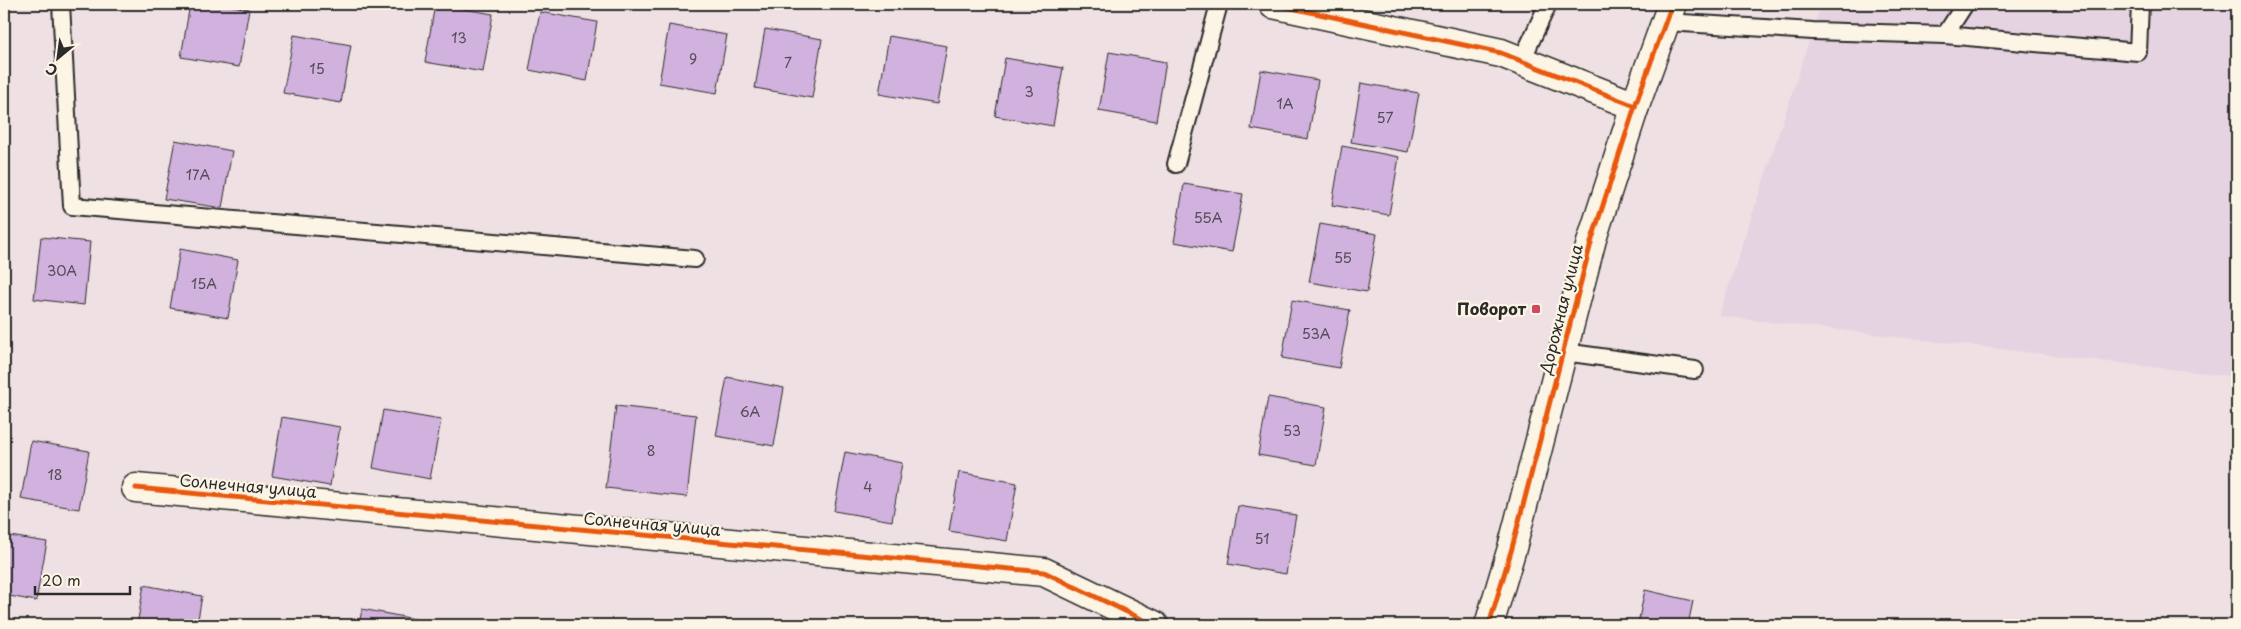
<svg xmlns="http://www.w3.org/2000/svg" width="2241" height="629" viewBox="0 0 2241 629" font-family="'Playpen Sans',sans-serif">
	<rect width="100%" height="100%" fill="#efe1e3"/>
	<filter id="ink" filterUnits="userSpaceOnUse"><feTurbulence type="fractalNoise" baseFrequency=".02" numOctaves="2"/><feDisplacementMap in="SourceGraphic" scale="10" xChannelSelector="R" yChannelSelector="G"/><feConvolveMatrix kernelMatrix="1 2 1 2 8 2 1 2 1" color-interpolation-filters="sRGB"/></filter>
	<g filter="url(#ink)">
		<!-- built -->
		<path fill="#e6d3e1" d="M1821,4H2237V377L1719,316Z"/>
		<!-- building -->
		<g fill="#d1b1dd" stroke="#2b2b2b">
			<path d="M190,4H221L249,9L239,67L181,57Z"/>
			<path d="M435,4L493,14L483,72L425,62Z"/>
			<path d="M540,12L597,22L587,81L529,70Z"/>
			<path d="M669,25L727,35L717,93L659,83Z"/>
			<path d="M765,29L822,39L812,98L755,88Z"/>
			<path d="M294,35L351,45L341,103L283,93Z"/>
			<path d="M889,36L947,46L937,104L879,94Z"/>
			<path d="M1109,52L1166,62L1156,121L1099,111Z"/>
			<path d="M1005,58L1063,68L1053,126L995,116Z"/>
			<path d="M1261,70L1318,80L1308,139L1251,129Z"/>
			<path d="M1361,83L1419,93L1408,152L1351,142Z"/>
			<path d="M175,140L232,151L222,208L164,199Z"/>
			<path d="M1342,146L1399,157L1389,215L1332,205Z"/>
			<path d="M1184,184L1243,194L1232,252L1174,242Z"/>
			<path d="M1320,224L1377,234L1367,292L1309,282Z"/>
			<path d="M41,237L90,242L84,305L34,299Z"/>
			<path d="M180,249L238,260L228,318L170,308Z"/>
			<path d="M1292,300L1350,310L1339,368L1282,358Z"/>
			<path d="M727,377L784,388L774,446L716,436Z"/>
			<path d="M1268,397L1326,407L1316,465L1258,455Z"/>
			<path d="M616,406L696,415L687,497L606,488Z"/>
			<path d="M383,410L441,420L430,479L373,468Z"/>
			<path d="M282,417L340,427L330,486L272,476Z"/>
			<path d="M31,441L89,451L79,509L21,499Z"/>
			<path d="M845,452L902,463L892,521L834,511Z"/>
			<path d="M959,472L1017,483L1007,541L949,531Z"/>
			<path d="M1238,506L1296,515L1286,574L1228,564Z"/>
			<path d="M4,535L47,542L36,601L4,595Z"/>
			<path d="M144,585L202,596L197,625H137Z"/>
			<path d="M1645,590L1693,601L1688,625H1647L1638,623Z"/>
			<path d="M362,609L420,620L419,625H359Z"/>
		</g>
		<g fill="none" stroke-linecap="round" stroke-linejoin="round">
			<defs>
				<g id="service">
					<path d="M61,4L72,206L695,259"/>
					<path d="M1666,22L1813,31L1945,35L1965,4"/>
					<path d="M1945,35L2138,52L2140,4"/>
					<path d="M1521,62L1548,4"/>
					<path d="M1176,164L1219,4"/>
					<path d="M1564,352L1695,370"/>
				</g>
				<g id="minor">
					<path d="M1273,4L1501,53L1635,106"/>
					<path d="M136,488L1044,572L1154,625"/>
				</g>
				<path id="tertiary" d="M1489,625L1512,548L1592,239L1635,106L1672,4"/>
			</defs>
			<!-- service casing -->
			<use href="#service" stroke="#2b2b2b" stroke-width="20"/>
			<!-- minor casing -->
			<use href="#minor" stroke="#2b2b2b" stroke-width="31"/>
			<!-- tertiary casing -->
			<use href="#tertiary" stroke="#2b2b2b" stroke-width="31"/>
			<!-- service -->
			<use href="#service" stroke="#fcf5e5" stroke-width="16"/>
			<!-- minor -->
			<use href="#minor" stroke="#fcf5e5" stroke-width="28"/>
			<!-- tertiary -->
			<use href="#tertiary" stroke="#fcf5e5" stroke-width="28"/>
			<defs>
				<g id="cycleway">
					<path d="M1273,4L1501,53L1635,106"/>
					<path d="M136,488L1044,572L1154,625"/>
					<path d="M1489,625L1512,548L1592,239L1635,106L1672,4"/>
				</g>
			</defs>
			<!-- cycleway casing -->
			<use href="#cycleway" stroke="#fcf5e5" stroke-width="8"/>
			<!-- cycleway -->
			<use href="#cycleway" stroke="#e8590c" stroke-width="5"/>
		</g>
	</g>
	<!-- markers -->
	<rect fill="#d1495b" stroke="#fcf5e5" stroke-width="2" x="1531" y="304" width="10" height="10" rx="2.5"/>
	<g text-anchor="middle" stroke-width="4.5" stroke-linejoin="round" paint-order="stroke">
		<!-- number labels -->
		<g font-size="14" fill="#544c58">
			<text x="459" y="43">13</text>
			<text x="693" y="64">9</text>
			<text x="788" y="68">7</text>
			<text x="317" y="74">15</text>
			<text x="1029" y="97">3</text>
			<text x="1285" y="109">1А</text>
			<text x="1385" y="123">57</text>
			<text x="198" y="180">17А</text>
			<text x="1208" y="223">55А</text>
			<text x="1343" y="263">55</text>
			<text x="62" y="276">30А</text>
			<text x="204" y="289">15А</text>
			<text x="1316" y="339">53А</text>
			<text x="750" y="417">6А</text>
			<text x="1292" y="436">53</text>
			<text x="651" y="456">8</text>
			<text x="55" y="480">18</text>
			<text x="868" y="492">4</text>
			<text x="1262" y="544">51</text>
		</g>
		<!-- poi labels -->
		<g font-size="16" font-weight="bold" fill="#2b2b2b" stroke="#fcf5e5" text-anchor="end">
			<text x="1526" y="315">Поворот</text>
		</g>
		<!-- street labels -->
		<g font-size="16" fill="#2b2b2b" stroke="#fcf5e5">
			<text transform="translate(1561 309) rotate(-76)" y="6">Дорожная улица</text>
			<text transform="translate(248 486) rotate(5)" y="6">Солнечная улица</text>
			<text transform="translate(652 524) rotate(5)" y="6">Солнечная улица</text>
		</g>
	</g>
	<!-- margin -->
	<rect width="2241" height="629" fill="none" stroke="#fcf5e5" stroke-width="20"/>
	<rect x="10" y="10" width="2221" height="609" fill="none" stroke="#2b2b2b" stroke-width="2" filter="url(#ink)"/>
	<!-- north arrow -->
	<g transform="translate(58 58) rotate(209)" stroke="#fcf5e5" stroke-width="4" paint-order="stroke">
	<path d="M0-4L9 19L0 12L-9 19Z" fill="#2b2b2b"/>
	<text y="-8" font-size="14" font-weight="bold" text-anchor="middle" fill="#2b2b2b">С</text>
	</g>
	<!-- scale -->
	<path d="M35 586v8h95v-8" fill="none" stroke="#2b2b2b" stroke-width="2.5"/>
	<text x="42" y="586" font-size="15" fill="#2b2b2b" stroke="#fcf5e5" stroke-width="4" paint-order="stroke">20 m</text>
</svg>
